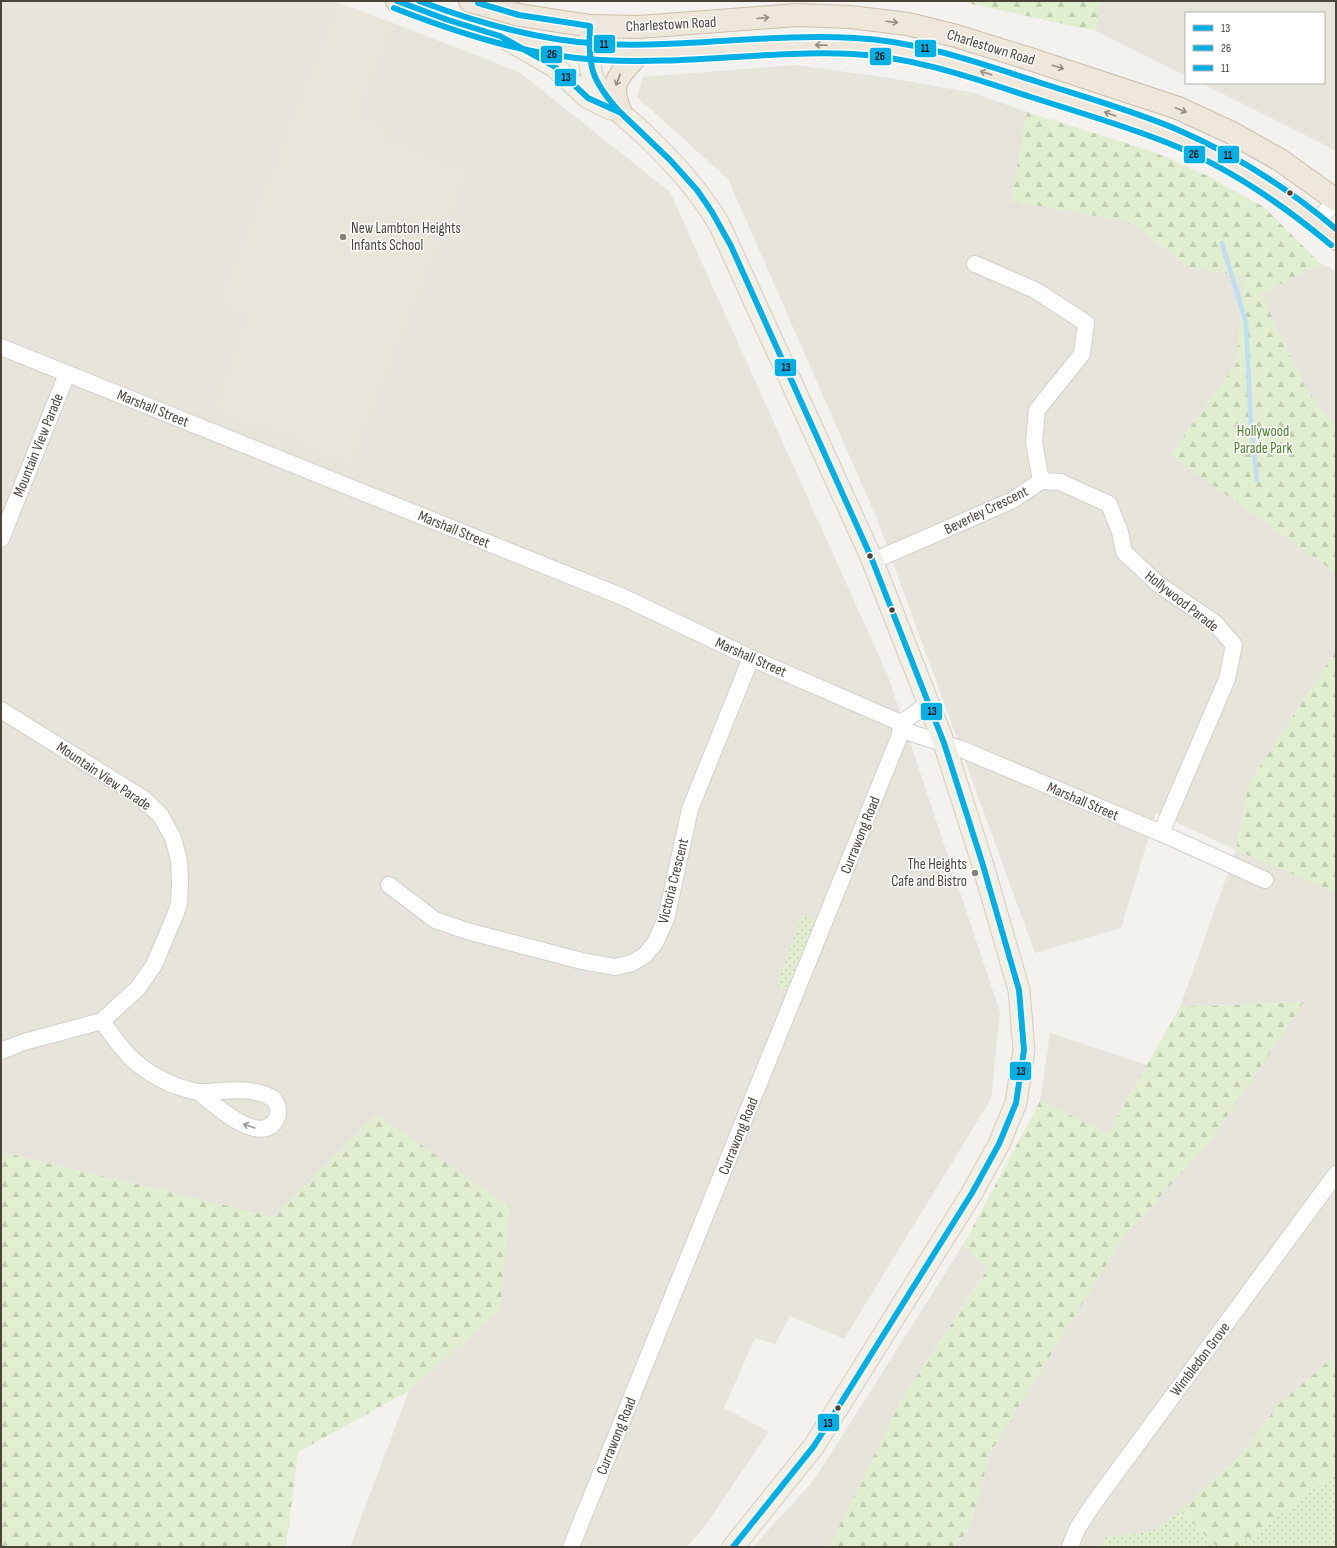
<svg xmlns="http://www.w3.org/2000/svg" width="1337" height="1548" viewBox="0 0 1337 1548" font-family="'Sofia Sans Condensed',sans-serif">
	<defs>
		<pattern id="grass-dots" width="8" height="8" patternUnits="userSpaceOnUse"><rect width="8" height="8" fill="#e1eecf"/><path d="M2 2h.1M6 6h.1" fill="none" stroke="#c3cdb2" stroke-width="1.8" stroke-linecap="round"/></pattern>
		<pattern id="forest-firs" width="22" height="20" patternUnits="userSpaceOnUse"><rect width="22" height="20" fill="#e1eecf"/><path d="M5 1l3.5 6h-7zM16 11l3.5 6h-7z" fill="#c3cdb2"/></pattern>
	</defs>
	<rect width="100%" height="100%" fill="#f4f2ee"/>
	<!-- residential -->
	<g fill="#e7e4dc">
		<path d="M1,1H335L339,3L219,302L250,314L214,407L351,462L467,171L383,137L387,128L356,117L393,23L519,72L670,192L888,676L1000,1012L991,1099L844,1339L790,1316L775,1344L755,1338L724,1408L769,1432L702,1530L686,1547H350L409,1391L500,1310L377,1114L274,1217L1,1152Z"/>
		<path d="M1100,1H1336V152L1327,146L1201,83H1324V13H1186V76L1096,31Z"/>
		<path d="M795,65L884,77L974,93L1027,112L1011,201L1130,222L1189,267L1244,276L1237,363L1170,455L1336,573V650L1249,783L1236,849L1336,893V1366L1332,1358L1279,1404L1244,1450L1180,1511L1151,1532L1105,1537L1100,1547H954L970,1528L990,1453L1123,1238L1212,1139L1303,1002L1180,1007L1236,850L1156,813L1121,928L1035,953L877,519L728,179L637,97L643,77Z"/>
		<path d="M1321,264L1336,271V427L1305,387L1261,293Z"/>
		<path d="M1050,1033L1147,1065L1108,1133L1040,1101Z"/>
		<path d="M963,1245L987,1269L900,1402L832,1545L829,1547H753L814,1480Z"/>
	</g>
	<!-- education -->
	<path fill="#eae5da" d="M339,3L393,23L356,117L387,128L384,137L467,171L351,462L214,407L250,314L219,302Z"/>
	<!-- grass -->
	<g fill="url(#grass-dots)">
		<path d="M802,914L820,922L792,993L777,986Z"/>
		<path d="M1336,1472V1547H1237Z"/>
		<path d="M1180,1511L1217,1547H1100L1105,1537L1151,1532Z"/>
	</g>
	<!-- forest -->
	<g fill="url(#forest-firs)">
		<path d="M958,1H1100L1096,31Z"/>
		<path d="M1027,112L1154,152L1208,176L1264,207L1321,264L1261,293L1305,387L1336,427V573L1170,455L1237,363L1244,276L1189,267L1130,222L1011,201Z"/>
		<path d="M1336,650V893L1236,850L1249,783Z"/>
		<path d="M1304,1002L1212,1139L1123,1238L990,1453L970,1528L954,1547H829L900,1402L987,1270L963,1245L1040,1101L1108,1133L1180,1007Z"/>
		<path d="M377,1114L510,1207L500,1310L409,1391L298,1452L286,1547H1V1152L274,1217Z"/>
		<path d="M1332,1358L1336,1366V1472L1237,1547H1217L1180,1511L1244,1450L1279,1404Z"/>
	</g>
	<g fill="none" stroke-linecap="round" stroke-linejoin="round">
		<!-- stream -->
		<path stroke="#c0ddf1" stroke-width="4.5" d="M1222,243L1246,323L1251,426L1257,480"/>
		<defs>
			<g id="minor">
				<path d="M1317,222L1336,200"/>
				<path d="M1,347L623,597L751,658L901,723L908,732L961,749L1161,833L1265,880"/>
				<path d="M1041,481L1060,482L1109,504L1120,532L1124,552L1158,584L1215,623L1234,645L1227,679L1161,833"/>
				<path d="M1,539L67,374"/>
				<path d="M873,561L1013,500L1041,481L1034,442L1037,410L1082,354L1086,323L1035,290L975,264"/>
				<path d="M1,710L144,799L161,816L173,838L179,860L180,882L179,903L176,913L154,965L138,988L102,1021L24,1042L1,1051"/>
				<path d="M389,885L435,920L467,931L582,961L615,967L632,963L645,955L655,943L666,919L690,809L751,658"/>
				<path d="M102,1021C125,1054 137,1070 176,1086C184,1088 192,1092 200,1092C224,1092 252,1085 274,1099C278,1105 280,1113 276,1120C260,1147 213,1104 199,1092"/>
				<path d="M571,1547L900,735L901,723L928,704"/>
				<path d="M1070,1547L1077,1529L1094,1503L1336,1174"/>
			</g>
			<g id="major">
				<path d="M590,26C590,42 587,63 593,78C603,101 626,117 644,134C673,162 700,191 720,226L871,557L944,743L982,862L1019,990L1024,1050L1016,1103L999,1144L972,1193L814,1446L733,1547"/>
				<path d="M510,41L555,67L588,98L611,109"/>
			</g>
			<g id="highway">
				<path d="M397,1C458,25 522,45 589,51C623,54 658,52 693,50C748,47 802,43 857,46C918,50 978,71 1036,90C1081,105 1128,118 1172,136C1232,161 1288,197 1336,239"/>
				<path d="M470,1L519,15L590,26L639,27L797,15L850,17L908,24L956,36L1027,58L1178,108L1232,133L1280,160L1336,200"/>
				<path d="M621,113C607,81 620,76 639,53"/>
			</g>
		</defs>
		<!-- minor casing -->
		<use href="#minor" stroke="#d2d0cb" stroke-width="18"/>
		<!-- major casing -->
		<use href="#major" stroke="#d6cebb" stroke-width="23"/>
		<!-- highway casing -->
		<use href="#highway" stroke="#ccbfa9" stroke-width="24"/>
		<!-- minor -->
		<use href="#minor" stroke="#fdfdfc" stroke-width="16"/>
		<!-- major -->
		<use href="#major" stroke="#f2efe6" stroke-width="21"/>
		<!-- highway -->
		<use href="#highway" stroke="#ede8db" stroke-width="22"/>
		<defs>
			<g id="bus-1">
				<path d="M397,1L448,20L500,36L555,67L588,98L621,113L670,160L697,190L712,212L731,246L871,557L944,743L982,862L1019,990L1024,1050L1016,1103L999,1144L972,1193L814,1446L733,1547"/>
				<path d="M478,3L519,15L590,26C588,67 591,80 619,111"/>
			</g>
			<path id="bus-2" d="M394,8C460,34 529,56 600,60C685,65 769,50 853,54C914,57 973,78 1031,97C1077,112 1123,125 1168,143C1228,167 1281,203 1331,245"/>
			<path id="bus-3" d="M419,1C478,23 540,41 603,44C687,48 771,33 855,38C918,41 979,63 1038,82C1084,97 1131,110 1176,129C1234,154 1288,188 1336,229"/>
		</defs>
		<!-- bus-1 casing -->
		<use href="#bus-1" stroke="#fff" stroke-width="9"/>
		<!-- bus-2 casing -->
		<use href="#bus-2" stroke="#fff" stroke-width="9"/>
		<!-- bus-3 casing -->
		<use href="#bus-3" stroke="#fff" stroke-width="9"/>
		<!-- bus-1 -->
		<use href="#bus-1" stroke="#04afe6" stroke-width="6"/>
		<!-- bus-2 -->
		<use href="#bus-2" stroke="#04afe6" stroke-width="6"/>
		<!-- bus-3 -->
		<use href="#bus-3" stroke="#04afe6" stroke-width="6"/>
	</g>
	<!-- one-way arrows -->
	<defs><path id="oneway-shaft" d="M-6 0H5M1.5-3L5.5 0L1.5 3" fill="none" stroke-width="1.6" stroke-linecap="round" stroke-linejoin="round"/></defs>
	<g stroke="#948e82">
		<use href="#oneway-shaft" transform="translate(763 18) rotate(-5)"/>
		<use href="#oneway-shaft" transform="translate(892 22) rotate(7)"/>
		<use href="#oneway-shaft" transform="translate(821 45) rotate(-178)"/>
		<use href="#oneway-shaft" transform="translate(1058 67) rotate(18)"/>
		<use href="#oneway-shaft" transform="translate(986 73) rotate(-162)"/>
		<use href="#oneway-shaft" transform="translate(618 80) rotate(110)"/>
		<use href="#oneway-shaft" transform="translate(1181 110) rotate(23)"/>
		<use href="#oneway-shaft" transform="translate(1110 114) rotate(-160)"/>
	</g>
	<use stroke="#9b9791" href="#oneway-shaft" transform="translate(249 1126) rotate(-160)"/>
	<!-- markers -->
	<g fill="#4b4439" stroke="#fff" stroke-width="1.5">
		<circle cx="1290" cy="193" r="3.5"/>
		<circle cx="870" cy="556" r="3.5"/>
		<circle cx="892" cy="610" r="3.5"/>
		<circle cx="838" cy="1408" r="3.5"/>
	</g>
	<g fill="#868178" stroke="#fff" stroke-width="1.5">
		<circle cx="343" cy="237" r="4"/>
		<circle cx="975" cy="873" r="4"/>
	</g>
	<g text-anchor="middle" stroke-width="3" stroke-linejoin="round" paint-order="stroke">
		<!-- street labels -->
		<g font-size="15" fill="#4b4439" stroke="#fff">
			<text transform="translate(671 24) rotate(-3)" y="5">Charlestown Road</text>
			<text transform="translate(991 47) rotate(17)" y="5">Charlestown Road</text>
			<text transform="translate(153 408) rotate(22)" y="5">Marshall Street</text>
			<text transform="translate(38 445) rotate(-68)" y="5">Mountain View Parade</text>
			<text transform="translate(986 510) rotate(-26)" y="5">Beverley Crescent</text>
			<text transform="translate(454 529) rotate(22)" y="5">Marshall Street</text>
			<text transform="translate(1182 601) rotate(38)" y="5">Hollywood Parade</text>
			<text transform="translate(751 657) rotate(24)" y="5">Marshall Street</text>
			<text transform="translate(104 776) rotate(34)" y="5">Mountain View Parade</text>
			<text transform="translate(1083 801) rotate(23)" y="5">Marshall Street</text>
			<text transform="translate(860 835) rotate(-68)" y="5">Currawong Road</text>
			<text transform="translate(673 881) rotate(-76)" y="5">Victoria Crescent</text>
			<text transform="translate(738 1136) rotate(-68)" y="5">Currawong Road</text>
			<text transform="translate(1200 1359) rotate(-53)" y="5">Wimbledon Grove</text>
			<text transform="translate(616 1436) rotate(-68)" y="5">Currawong Road</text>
		</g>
		<!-- poi labels -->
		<g font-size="15" fill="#4b4439" stroke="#fff" text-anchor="start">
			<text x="351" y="233">New Lambton Heights<tspan x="351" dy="17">Infants School</tspan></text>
			<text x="967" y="869" text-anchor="end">The Heights<tspan x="967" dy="17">Cafe and Bistro</tspan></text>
		</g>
		<!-- park labels -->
		<g font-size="15" fill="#4a7f2a" stroke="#fff">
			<text x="1263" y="436">Hollywood<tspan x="1263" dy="17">Parade Park</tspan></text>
		</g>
	</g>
	<g stroke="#fff" stroke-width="1.5">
		<rect x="593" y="34" width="23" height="20" rx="4" fill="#04afe6"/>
		<rect x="914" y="39" width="23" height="19" rx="4" fill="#04afe6"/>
		<rect x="540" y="45" width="23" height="19" rx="4" fill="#04afe6"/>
		<rect x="869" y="47" width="23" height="19" rx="4" fill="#04afe6"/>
		<rect x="554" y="68" width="23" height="19" rx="4" fill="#04afe6"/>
		<rect x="1183" y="145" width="23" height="19" rx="4" fill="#04afe6"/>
		<rect x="1217" y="145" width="23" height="19" rx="4" fill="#04afe6"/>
		<rect x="774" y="358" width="23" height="19" rx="4" fill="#04afe6"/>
		<rect x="920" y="702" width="23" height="19" rx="4" fill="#04afe6"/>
		<rect x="1009" y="1061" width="23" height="20" rx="4" fill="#04afe6"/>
		<rect x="817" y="1413" width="23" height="19" rx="4" fill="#04afe6"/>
	</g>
	<g font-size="11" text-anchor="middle" font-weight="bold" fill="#111">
		<text x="604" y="48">11</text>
		<text x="925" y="52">11</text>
		<text x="552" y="58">26</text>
		<text x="880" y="60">26</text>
		<text x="566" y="81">13</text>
		<text x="1194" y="158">26</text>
		<text x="1228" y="159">11</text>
		<text x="786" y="371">13</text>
		<text x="932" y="715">13</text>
		<text x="1021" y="1075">13</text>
		<text x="828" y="1427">13</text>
	</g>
	<!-- border -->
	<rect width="1337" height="1548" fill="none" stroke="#4b4439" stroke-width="4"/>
	<!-- legend -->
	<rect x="1185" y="12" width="140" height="72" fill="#ffffff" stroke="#b7b4b0"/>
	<rect x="1193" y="25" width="20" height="6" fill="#04afe6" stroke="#b7b4b0"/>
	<text x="1221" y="32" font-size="12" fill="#4b4439">13</text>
	<rect x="1193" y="45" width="20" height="6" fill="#04afe6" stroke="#b7b4b0"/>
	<text x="1221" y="52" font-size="12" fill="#4b4439">26</text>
	<rect x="1193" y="65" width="20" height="6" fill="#04afe6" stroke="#b7b4b0"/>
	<text x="1221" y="72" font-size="12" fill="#4b4439">11</text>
</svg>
